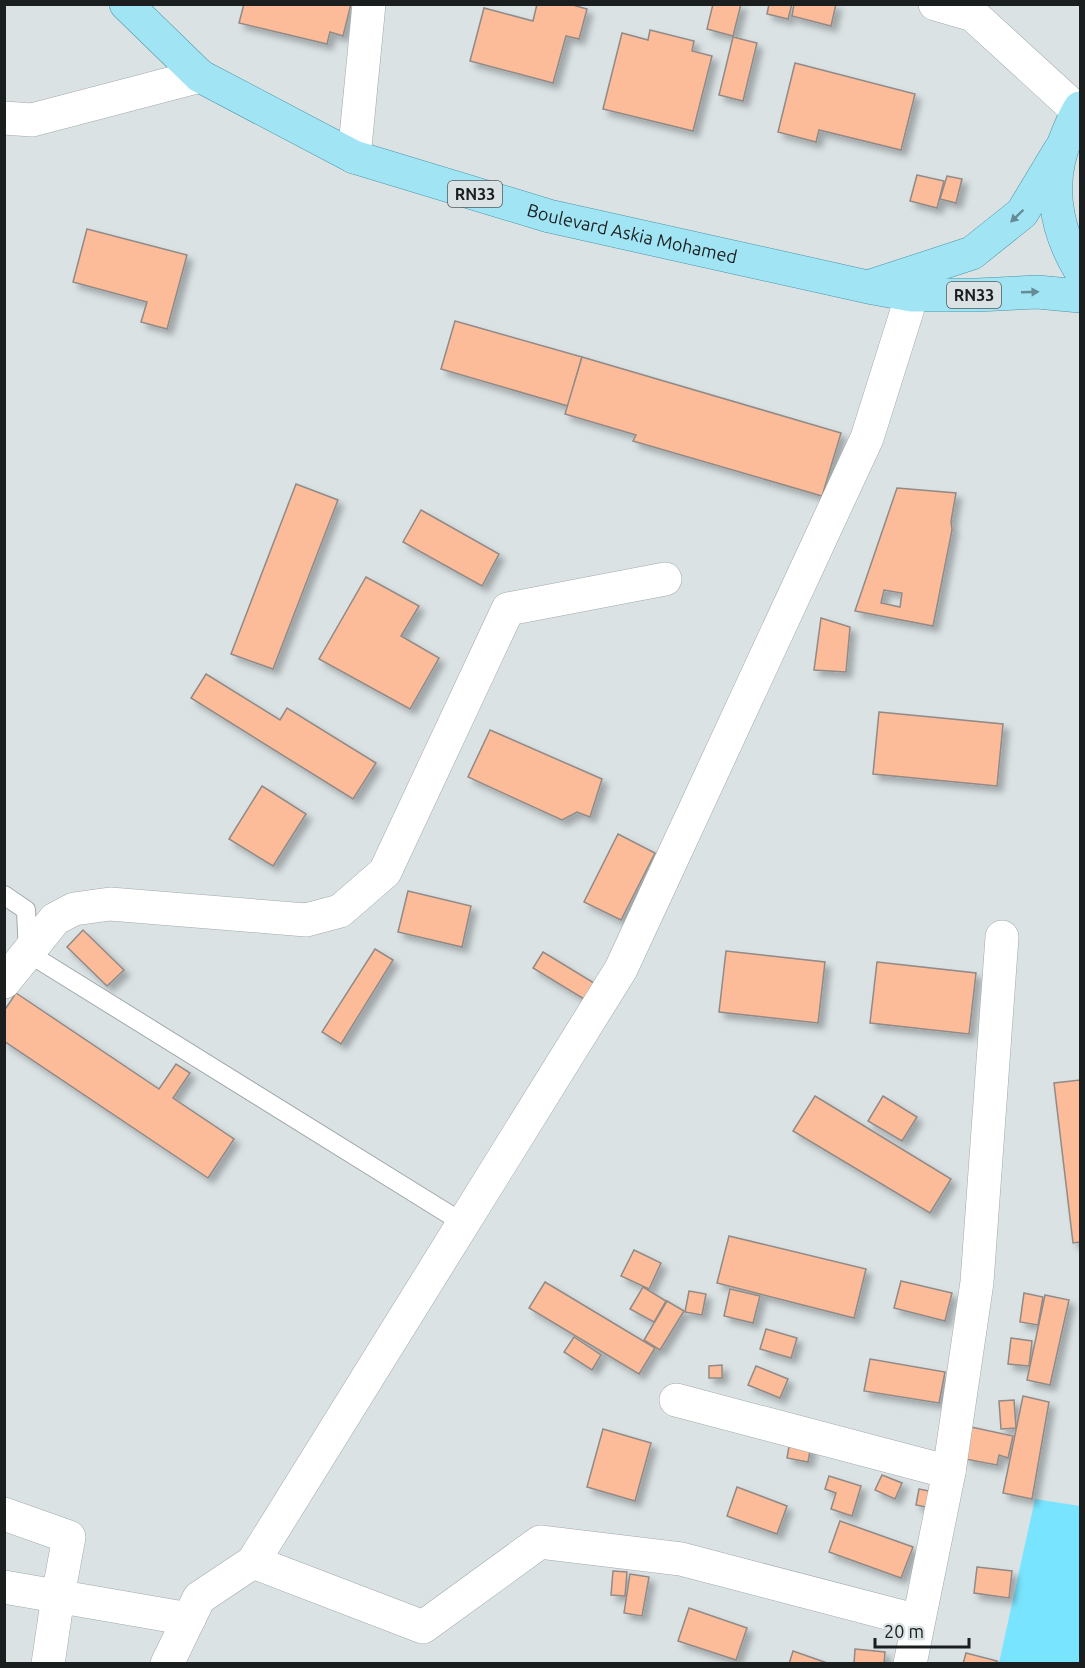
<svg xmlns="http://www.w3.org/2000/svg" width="1085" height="1668" viewBox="0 0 1085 1668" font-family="Ubuntu,sans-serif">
	<defs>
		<filter id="shadow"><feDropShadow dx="5.5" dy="5.5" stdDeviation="3" flood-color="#0004"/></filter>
	</defs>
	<rect width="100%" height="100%" fill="#dae2e4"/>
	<!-- green -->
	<path fill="#79e4ff" d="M1035,1499L1080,1506V1663H999Z"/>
	<!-- building -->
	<g fill="#fcbc9a" stroke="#918a87" stroke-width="1.5" fill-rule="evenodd" filter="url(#shadow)">
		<path d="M244,4H351L343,36L330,32L327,44L239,23Z"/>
		<path d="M537,4H569L587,9L579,39L566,36L553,83L470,61L484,8L533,21Z"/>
		<path d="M713,4H741L733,36L707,29Z"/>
		<path d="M769,4H792L788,19L767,14Z"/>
		<path d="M794,4H836L831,26L792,16Z"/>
		<path d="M650,30L694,41L692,51L712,56L693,131L603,109L622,33L648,40Z"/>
		<path d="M733,37L757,43L743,101L719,95Z"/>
		<path d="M795,63L915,94L901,150L819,130L816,142L778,132Z"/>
		<path d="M917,175L944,181L937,208L910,201Z"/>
		<path d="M947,176L962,179L956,203L940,199Z"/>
		<path d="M87,229L187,255L167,329L141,322L147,302L73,282Z"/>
		<path d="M455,321L582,357L568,406L441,369Z"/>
		<path d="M582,357L841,433L822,496L633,441L636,435L565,414Z"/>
		<path d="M296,484L338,500L273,669L231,654Z"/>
		<path d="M897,488L956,493L951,521L952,530L933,626L855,611ZM884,590L902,593L900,607L881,603Z"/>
		<path d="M421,510L499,554L482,586L403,542Z"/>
		<path d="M366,577L419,606L401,636L439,658L410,709L319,659Z"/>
		<path d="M821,618L850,627L846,672L814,670Z"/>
		<path d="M206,674L280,720L287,708L376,763L353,799L191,698Z"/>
		<path d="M879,712L1003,724L997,786L873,774Z"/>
		<path d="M490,730L602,779L590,817L577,812L562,820L468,777Z"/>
		<path d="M262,786L306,814L273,866L229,839Z"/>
		<path d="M618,834L655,853L621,920L584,902Z"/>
		<path d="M408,891L471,906L462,947L398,932Z"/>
		<path d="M83,930L124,970L107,986L67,947Z"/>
		<path d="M375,949L393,960L341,1044L322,1032Z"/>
		<path d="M726,951L825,962L818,1023L719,1012Z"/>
		<path d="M543,952L594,983L584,999L533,968Z"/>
		<path d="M877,962L976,973L969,1034L870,1023Z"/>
		<path d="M16,993L159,1089L176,1064L190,1073L173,1098L234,1139L208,1178L4,1041V1011Z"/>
		<path d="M1080,1080V1242L1073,1243L1054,1083Z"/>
		<path d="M815,1096L951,1179L930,1213L793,1131Z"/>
		<path d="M883,1096L917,1117L902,1141L868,1121Z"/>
		<path d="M729,1236L866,1269L854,1318L717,1283Z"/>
		<path d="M634,1250L661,1263L649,1289L621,1276Z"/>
		<path d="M901,1281L952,1293L945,1321L894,1308Z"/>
		<path d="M545,1282L655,1348L639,1374L529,1308Z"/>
		<path d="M643,1287L666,1301L654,1322L630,1309Z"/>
		<path d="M730,1289L760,1296L753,1323L724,1316Z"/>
		<path d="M689,1291L706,1294L702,1315L685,1312Z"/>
		<path d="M1024,1293L1043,1297L1038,1325L1020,1322Z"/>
		<path d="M1045,1295L1069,1300L1050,1385L1027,1380Z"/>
		<path d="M667,1301L684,1311L660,1350L644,1340Z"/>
		<path d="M766,1329L797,1338L791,1358L760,1349Z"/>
		<path d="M574,1337L601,1355L592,1370L564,1352Z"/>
		<path d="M1011,1338L1032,1341L1029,1366L1008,1364Z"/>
		<path d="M870,1359L945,1372L939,1403L864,1391Z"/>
		<path d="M722,1365V1378H709V1366Z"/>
		<path d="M756,1366L788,1379L780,1398L748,1385Z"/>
		<path d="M1023,1396L1049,1402L1032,1499L1003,1493Z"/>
		<path d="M1014,1400L1016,1428L1001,1429L999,1401Z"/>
		<path d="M971,1427L1013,1436L1008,1458L999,1455L997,1465L965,1459Z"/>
		<path d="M603,1429L651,1443L635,1501L587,1487Z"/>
		<path d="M790,1441L811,1445L808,1462L787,1458Z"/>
		<path d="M882,1475L902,1483L895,1499L875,1490Z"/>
		<path d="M829,1476L861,1486L852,1516L831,1509L836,1493L825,1489Z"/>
		<path d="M737,1487L787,1506L777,1534L727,1516Z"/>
		<path d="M919,1489L939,1493L936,1509L916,1505Z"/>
		<path d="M840,1521L913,1547L901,1578L829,1552Z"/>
		<path d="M977,1567L1012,1571L1009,1598L974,1593Z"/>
		<path d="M613,1571L627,1572L625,1596L611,1595Z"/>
		<path d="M630,1574L649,1577L642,1616L624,1613Z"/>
		<path d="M689,1608L747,1628L736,1660L678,1641Z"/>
		<path d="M855,1649L885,1652L884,1664H854Z"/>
		<path d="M793,1651L830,1664H789Z"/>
		<path d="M966,1653L997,1661L996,1664H963Z"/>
	</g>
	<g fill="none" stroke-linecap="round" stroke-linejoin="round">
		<defs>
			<path id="service" d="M4,895L26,910L28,953L463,1223"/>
			<g id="minor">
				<path d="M935,4L973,15L1078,111"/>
				<path d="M4,118L32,120L200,76"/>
				<path d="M354,157L369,4"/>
				<path d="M4,982L55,919L74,909L110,904L306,920L340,911L385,872L508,609L665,579"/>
				<path d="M676,1400L949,1472"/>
				<path d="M4,1514L69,1537L58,1596L48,1664"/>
				<path d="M253,1562L423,1627L540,1542L681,1559L918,1621"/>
				<path d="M4,1587L189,1619"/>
				<path d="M167,1664L199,1598L253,1562L621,969L867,438L912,295"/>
				<path d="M910,1664L949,1472L977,1282L1002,937"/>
			</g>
			<g id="primary">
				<path id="s1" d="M126,4L200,76L354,157L549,216L868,287L912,295H977L1037,292L1080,296"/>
				<path d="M1080,108C1075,115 1072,124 1068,133C1047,179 1054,227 1080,270"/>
				<path d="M874,285L972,253L1022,213L1060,150"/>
			</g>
		</defs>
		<!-- service casing -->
		<use href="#service" stroke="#a1a9ab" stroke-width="20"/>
		<!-- minor casing -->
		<use href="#minor" stroke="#a1a9ab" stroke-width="34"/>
		<!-- primary casing -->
		<use href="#primary" stroke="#4994a6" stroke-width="34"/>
		<!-- service -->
		<use href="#service" stroke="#fff" stroke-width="18"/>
		<!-- minor -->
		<use href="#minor" stroke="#fff" stroke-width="33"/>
		<!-- primary -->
		<use href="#primary" stroke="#a1e5f5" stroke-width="33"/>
	</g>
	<!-- one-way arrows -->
	<defs><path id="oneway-solid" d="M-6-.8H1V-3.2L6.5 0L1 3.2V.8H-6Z" transform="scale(1.5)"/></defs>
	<g fill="#658b95">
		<use href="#oneway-solid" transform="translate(1017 216) rotate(136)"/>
		<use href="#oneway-solid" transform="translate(1030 292) rotate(-2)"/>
	</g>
	<g text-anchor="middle" stroke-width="4.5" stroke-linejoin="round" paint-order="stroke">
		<!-- shield labels -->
		<g fill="#dae2e4" stroke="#54595a" stroke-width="1.5">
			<rect x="448" y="181" width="54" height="26" rx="4.5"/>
			<rect x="947" y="282" width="54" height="26" rx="4.5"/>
		</g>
		<g font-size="16" font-weight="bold" fill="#1b1e1f">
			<text x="475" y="200">RN33</text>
			<text x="974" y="301">RN33</text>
		</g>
		<!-- street labels -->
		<g font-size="18" fill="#1b1e1f" stroke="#dae2e4">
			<text dy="6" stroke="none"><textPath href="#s1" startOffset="566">Boulevard Askia Mohamed</textPath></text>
		</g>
	</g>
	<!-- border -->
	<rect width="1085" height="1668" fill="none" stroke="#1b1e1f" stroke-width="12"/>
	<!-- scale -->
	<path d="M875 1638v9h94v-9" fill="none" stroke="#1b1e1f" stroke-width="3"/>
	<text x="884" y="1638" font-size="18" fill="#1b1e1f" stroke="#dae2e4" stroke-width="4.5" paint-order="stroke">20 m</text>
</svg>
